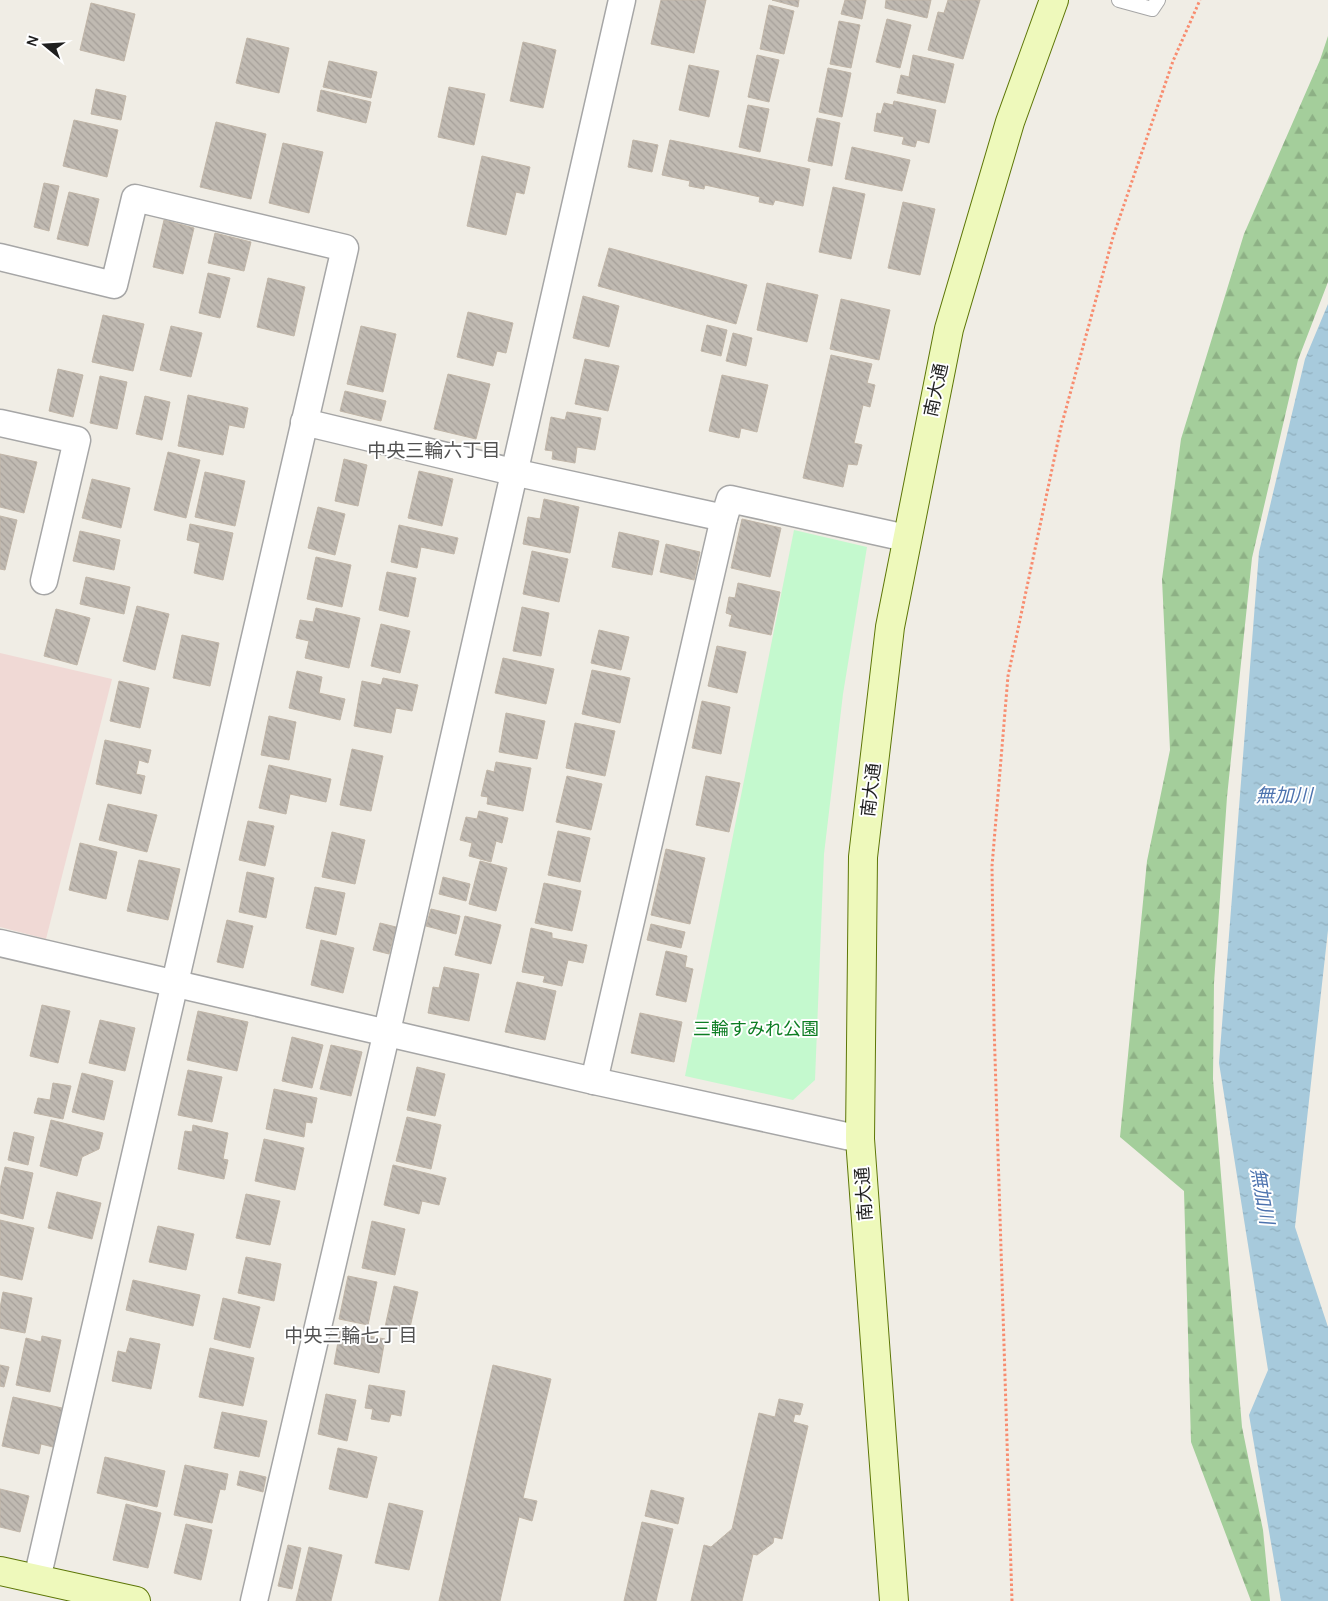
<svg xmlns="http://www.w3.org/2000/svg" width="1328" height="1601" viewBox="0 0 1328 1601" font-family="Manrope,'Noto Sans JP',sans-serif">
	<defs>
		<pattern id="forest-firs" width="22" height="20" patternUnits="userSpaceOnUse" patternTransform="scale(1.25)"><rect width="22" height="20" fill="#a4ce9b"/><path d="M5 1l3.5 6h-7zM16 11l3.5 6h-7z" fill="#8db085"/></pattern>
		<pattern id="water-ripples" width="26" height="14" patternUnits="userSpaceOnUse" patternTransform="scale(1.25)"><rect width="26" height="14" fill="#a7cadc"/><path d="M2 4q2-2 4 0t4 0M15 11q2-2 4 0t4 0" fill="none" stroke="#8fadbc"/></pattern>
		<pattern id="building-back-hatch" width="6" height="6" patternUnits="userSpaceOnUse" patternTransform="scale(1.25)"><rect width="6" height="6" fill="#c0bab2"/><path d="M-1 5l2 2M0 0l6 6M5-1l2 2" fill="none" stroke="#a59f99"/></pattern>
	</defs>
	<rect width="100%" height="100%" fill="#f0ede5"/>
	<!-- commercial -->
	<path fill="#f0d9d5" d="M0,653L112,679L46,939L0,927Z"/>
	<!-- forest -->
	<path fill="url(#forest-firs)" d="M1328,36V282L1298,360L1252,558L1227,797L1214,983L1213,1079L1242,1427L1263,1530L1270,1601H1251L1191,1442L1184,1191L1120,1137L1147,861L1170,750L1162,579L1181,439L1244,234L1320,60Z"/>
	<!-- park -->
	<path fill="#c4f9ce" d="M794,530L867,547L843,694L824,854L815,1080L793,1100L685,1076Z"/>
	<!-- water -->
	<path fill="url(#water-ripples)" d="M1328,304V930L1295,1227L1328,1327V1601H1281L1249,1415L1268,1370L1219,1063L1259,552L1305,359Z"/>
	<!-- building -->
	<g fill="url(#building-back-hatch)" stroke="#c1b6a8">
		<path d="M661,0H706L694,53L651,44Z"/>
		<path d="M772,0H799L798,7Z"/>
		<path d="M845,0H866L862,19L841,14Z"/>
		<path d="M886,0H931L927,18L885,8Z"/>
		<path d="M948,0H980L963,59L928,50L938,12L944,13Z"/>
		<path d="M91,3L135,14L124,61L80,50Z"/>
		<path d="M769,5L794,11L784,54L760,49Z"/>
		<path d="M887,19L911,25L900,68L876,62Z"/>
		<path d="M839,21L860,25L851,68L830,64Z"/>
		<path d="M247,38L289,48L279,93L236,83Z"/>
		<path d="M523,42L556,50L543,108L510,101Z"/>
		<path d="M757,55L779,60L769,102L748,97Z"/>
		<path d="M913,55L954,64L945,103L897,93L901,75L909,77Z"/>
		<path d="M329,61L377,72L371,98L323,87Z"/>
		<path d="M689,65L719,71L709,117L679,110Z"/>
		<path d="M828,68L851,73L842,117L819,112Z"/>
		<path d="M449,87L485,94L474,145L438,137Z"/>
		<path d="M96,89L126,96L121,120L91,114Z"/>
		<path d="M321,90L371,102L366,123L317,111Z"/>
		<path d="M894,101L936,110L929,143L917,140L915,147L902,144L904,137L874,131L877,113L881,114L884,103L893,105Z"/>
		<path d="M748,105L769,109L760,152L739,147Z"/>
		<path d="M817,118L840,123L832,166L808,161Z"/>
		<path d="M74,120L118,130L107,177L63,166Z"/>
		<path d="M216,122L266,134L251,199L200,187Z"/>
		<path d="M633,140L658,145L652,172L628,167Z"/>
		<path d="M670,140L810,169L803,206L775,200L773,205L759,202L760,197L705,185L704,189L689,186L690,181L662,175Z"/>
		<path d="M283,143L323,152L309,213L269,203Z"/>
		<path d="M852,147L910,160L902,191L845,179Z"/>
		<path d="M482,156L530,167L524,194L516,192L506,235L467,226Z"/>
		<path d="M44,183L59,186L49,231L34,227Z"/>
		<path d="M833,187L865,194L851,259L819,252Z"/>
		<path d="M69,192L99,199L88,246L57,239Z"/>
		<path d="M903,202L935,209L920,275L888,268Z"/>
		<path d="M164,220L194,228L183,274L153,267Z"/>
		<path d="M215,233L251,242L244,271L208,263Z"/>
		<path d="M609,248L747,285L736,324L598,286Z"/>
		<path d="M208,273L230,278L220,318L199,313Z"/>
		<path d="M268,278L305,287L294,336L257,327Z"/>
		<path d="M767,283L818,295L807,342L757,330Z"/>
		<path d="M583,296L619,306L609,347L573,338Z"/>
		<path d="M841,299L890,310L879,360L830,349Z"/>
		<path d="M468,312L513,323L506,353L497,351L493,366L457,357Z"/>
		<path d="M103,315L144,324L133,371L92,362Z"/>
		<path d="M707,325L727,330L721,356L701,351Z"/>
		<path d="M171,326L202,333L191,377L160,370Z"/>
		<path d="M361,326L396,334L383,392L347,384Z"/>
		<path d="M733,333L752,338L746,366L726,361Z"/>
		<path d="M831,355L872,364L867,383L875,385L870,407L863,405L854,443L862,445L857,465L848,464L843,487L803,478Z"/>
		<path d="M585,359L619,366L608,411L575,404Z"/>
		<path d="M58,369L83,375L73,417L49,411Z"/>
		<path d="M448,374L490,384L476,439L434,429Z"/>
		<path d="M722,375L768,385L757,432L741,428L739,438L709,431Z"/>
		<path d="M100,376L127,382L117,429L90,423Z"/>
		<path d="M345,391L386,401L381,421L340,411Z"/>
		<path d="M188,395L248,408L244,428L229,425L223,455L178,446Z"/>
		<path d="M145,396L170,402L162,440L136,434Z"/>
		<path d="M567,412L601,418L595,450L577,447L575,463L552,459L553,451L545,450L551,417L565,420Z"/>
		<path d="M168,452L200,460L186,518L154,510Z"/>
		<path d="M0,454L37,462L24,513L0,507Z"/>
		<path d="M344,459L367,465L358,506L335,501Z"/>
		<path d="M419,471L453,479L442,526L408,518Z"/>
		<path d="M205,472L245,481L235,526L195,517Z"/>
		<path d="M92,479L130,488L121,528L82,518Z"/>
		<path d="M544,499L579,507L570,553L523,544L528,517L540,519Z"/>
		<path d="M318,507L345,514L335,555L308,548Z"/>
		<path d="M0,516L17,520L5,570L0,569Z"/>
		<path d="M742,519L781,528L770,577L731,568Z"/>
		<path d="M190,524L233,533L223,580L194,573L200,543L187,540Z"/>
		<path d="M399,525L458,538L454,554L421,547L417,568L391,562Z"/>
		<path d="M80,531L120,540L114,570L73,561Z"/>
		<path d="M619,532L659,541L652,575L612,567Z"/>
		<path d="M666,544L700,552L694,580L660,572Z"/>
		<path d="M532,551L568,559L559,602L523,594Z"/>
		<path d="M316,557L351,565L342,607L307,599Z"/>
		<path d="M387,572L416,578L408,617L379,610Z"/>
		<path d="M86,577L130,587L124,614L80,604Z"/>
		<path d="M738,583L780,592L771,635L729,626L732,615L726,613L729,597L735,598Z"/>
		<path d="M137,606L169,614L155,670L123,661Z"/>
		<path d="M522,607L549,613L541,656L513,651Z"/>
		<path d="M316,608L360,618L349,668L305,658L309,641L296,638L300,620L313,622Z"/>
		<path d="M56,609L90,618L77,665L44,656Z"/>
		<path d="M381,624L410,631L400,673L371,666Z"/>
		<path d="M599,630L629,637L621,670L591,663Z"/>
		<path d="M182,635L219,643L210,686L173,678Z"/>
		<path d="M717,646L746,652L737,693L708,686Z"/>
		<path d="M503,658L554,669L546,704L495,693Z"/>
		<path d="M592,670L630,678L620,723L582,714Z"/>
		<path d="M297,671L322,677L319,693L345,699L340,720L289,708Z"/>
		<path d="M383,678L418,685L412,711L396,708L391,733L354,726L362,681L381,685Z"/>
		<path d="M119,681L149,688L140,728L110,721Z"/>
		<path d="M702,701L730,707L721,754L692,748Z"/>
		<path d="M506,713L545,721L537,759L499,752Z"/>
		<path d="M269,716L296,722L289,760L261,755Z"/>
		<path d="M575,723L615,731L605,776L566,768Z"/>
		<path d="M105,740L151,750L148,763L139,760L136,774L145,776L141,794L96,784Z"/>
		<path d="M352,749L383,756L371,811L340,805Z"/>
		<path d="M496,762L531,768L523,811L487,804L488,797L481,796L487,770L494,772Z"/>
		<path d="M269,765L331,779L326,802L290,794L286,814L259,808Z"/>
		<path d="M567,776L602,784L591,830L556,822Z"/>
		<path d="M706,776L740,783L729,832L696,825Z"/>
		<path d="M108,804L157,815L147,852L99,840Z"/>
		<path d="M479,811L508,818L502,843L496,841L491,862L469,856L472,843L460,840L466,817L477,819Z"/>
		<path d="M248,821L274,826L265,866L239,860Z"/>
		<path d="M558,831L590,838L580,882L548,875Z"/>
		<path d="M332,832L365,840L355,884L322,877Z"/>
		<path d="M80,843L117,852L106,899L69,890Z"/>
		<path d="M666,849L705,858L690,924L651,915Z"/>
		<path d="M139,860L180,869L168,920L127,911Z"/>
		<path d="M480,861L507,868L496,911L469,904Z"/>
		<path d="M247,872L274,878L266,918L239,912Z"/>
		<path d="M443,877L470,884L466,901L439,894Z"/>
		<path d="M544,883L581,891L572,931L535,923Z"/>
		<path d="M315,887L345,893L336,935L306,928Z"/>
		<path d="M431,909L460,916L456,934L426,926Z"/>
		<path d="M465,916L501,925L491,964L455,955Z"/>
		<path d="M227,920L253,926L243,968L217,962Z"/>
		<path d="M380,923L396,927L389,954L373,950Z"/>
		<path d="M651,924L685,932L681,948L647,940Z"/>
		<path d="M531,928L552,933V938L587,945L583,963L568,960L562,986L543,982L545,976L522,972Z"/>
		<path d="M321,940L354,948L343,993L311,985Z"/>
		<path d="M666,951L687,956L685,967L693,969L686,1002L656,995Z"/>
		<path d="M444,967L479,974L469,1021L428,1013L433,987L439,988Z"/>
		<path d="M517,982L556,991L545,1040L505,1032Z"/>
		<path d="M42,1005L70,1011L58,1063L30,1056Z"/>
		<path d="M198,1011L248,1022L237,1071L187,1060Z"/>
		<path d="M640,1013L682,1022L674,1062L631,1053Z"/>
		<path d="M100,1020L135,1028L125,1071L89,1063Z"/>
		<path d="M292,1037L323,1045L312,1088L282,1081Z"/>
		<path d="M331,1045L362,1052L351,1096L320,1089Z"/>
		<path d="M417,1067L445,1074L435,1116L407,1110Z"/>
		<path d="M188,1070L222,1077L212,1122L178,1115Z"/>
		<path d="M82,1073L113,1081L104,1120L72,1112Z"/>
		<path d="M53,1083L71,1086L63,1119L34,1113L38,1098L50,1100Z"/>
		<path d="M274,1089L317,1098L312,1123L306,1122L304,1137L266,1129Z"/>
		<path d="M407,1117L441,1125L431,1169L396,1161Z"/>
		<path d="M51,1120L103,1133L99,1149L82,1157L77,1176L40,1166Z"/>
		<path d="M193,1125L228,1133L223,1159L228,1160L224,1179L178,1169L185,1131L192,1132Z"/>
		<path d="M14,1132L34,1137L28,1165L8,1160Z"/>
		<path d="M264,1139L304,1148L295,1190L255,1181Z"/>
		<path d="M393,1165L446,1178L439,1205L422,1201L419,1214L384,1205Z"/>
		<path d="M5,1167L33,1173L23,1219L0,1213V1189Z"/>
		<path d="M57,1192L101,1203L92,1239L48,1228Z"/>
		<path d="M246,1194L280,1201L270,1245L236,1238Z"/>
		<path d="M0,1220L34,1228L22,1280L0,1275Z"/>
		<path d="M372,1221L405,1229L395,1275L362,1268Z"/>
		<path d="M158,1226L194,1234L186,1270L149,1262Z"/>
		<path d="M246,1257L281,1264L274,1301L238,1293Z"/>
		<path d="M348,1276L377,1282L368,1325L339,1319Z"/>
		<path d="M133,1280L200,1295L193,1326L126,1310Z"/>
		<path d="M394,1286L418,1292L409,1332L385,1327Z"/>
		<path d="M3,1292L32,1298L25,1333L0,1328V1308Z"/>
		<path d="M223,1298L260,1307L250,1348L214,1339Z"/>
		<path d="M340,1331L385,1339L379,1373L334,1364Z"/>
		<path d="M42,1336L61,1340L50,1392L16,1385L26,1338L41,1342Z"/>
		<path d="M130,1338L160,1344L151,1389L112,1381L118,1351L126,1353Z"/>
		<path d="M210,1348L254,1358L243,1406L199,1397Z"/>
		<path d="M0,1365L9,1367L4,1387L0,1386Z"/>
		<path d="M493,1365L551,1379L523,1498L537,1501L532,1521L519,1517L500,1601H439Z"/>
		<path d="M369,1385L405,1391L401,1416L391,1414L389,1422L371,1419L373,1409L365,1408Z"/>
		<path d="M326,1394L356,1400L347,1441L318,1434Z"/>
		<path d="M13,1397L62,1408L53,1447L41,1444L39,1454L2,1446Z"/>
		<path d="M779,1399L803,1404L800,1415L795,1414L793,1422L808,1426L782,1539L774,1537L773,1543L757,1555L753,1554L742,1601H691L704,1545L711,1547L732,1529L759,1413L775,1417Z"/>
		<path d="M222,1412L267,1421L259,1457L214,1448Z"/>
		<path d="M338,1448L377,1457L367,1498L329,1489Z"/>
		<path d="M105,1457L165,1471L157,1507L97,1493Z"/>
		<path d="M185,1465L228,1474L225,1490L220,1489L212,1523L174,1515Z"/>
		<path d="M240,1471L266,1477L263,1492L237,1485Z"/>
		<path d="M0,1489L29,1496L20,1532L0,1527Z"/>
		<path d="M651,1490L684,1498L678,1524L645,1516Z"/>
		<path d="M389,1503L423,1511L409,1570L375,1563Z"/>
		<path d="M126,1504L161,1513L148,1568L113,1560Z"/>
		<path d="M642,1522L673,1529L656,1601H624Z"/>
		<path d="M186,1524L212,1530L201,1580L174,1573Z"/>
		<path d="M288,1545L301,1548L292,1589L278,1586Z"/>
		<path d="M309,1547L342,1555L331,1601H296Z"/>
	</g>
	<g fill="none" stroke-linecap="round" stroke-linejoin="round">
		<defs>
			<path id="lane" d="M1119,0L1152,9L1158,0"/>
			<g id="street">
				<path d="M0,257L114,285L135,198L345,248L37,1579"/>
				<path d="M304,422L513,472L724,518L730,499L906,538"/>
				<path d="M0,423L77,440L44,581"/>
				<path d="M0,943L594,1081L860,1139"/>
				<path d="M594,1081L724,518"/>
				<path d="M254,1601L387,1031L622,0"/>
			</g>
			<g id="secondary">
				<path d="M0,1571L136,1601"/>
				<path d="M894,1601L860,1139L863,857L890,627L949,329L1010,122L1054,0"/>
			</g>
		</defs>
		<!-- lane casing -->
		<use href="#lane" stroke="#a6a6a6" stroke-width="16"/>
		<!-- street casing -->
		<use href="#street" stroke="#a6a6a6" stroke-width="29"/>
		<!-- secondary casing -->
		<use href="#secondary" stroke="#5d7607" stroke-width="30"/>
		<!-- path -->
		<path stroke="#f88c6f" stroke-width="3" stroke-dasharray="2.5 2.5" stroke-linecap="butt" d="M1012,1601L994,1025L992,866L1008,676L1061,427L1113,237L1173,61L1200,0"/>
		<!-- lane -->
		<use href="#lane" stroke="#fff" stroke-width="14"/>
		<!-- street -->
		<use href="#street" stroke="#fff" stroke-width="26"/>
		<!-- secondary -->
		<use href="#secondary" stroke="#eef9bb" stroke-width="28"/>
	</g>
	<g text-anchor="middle" stroke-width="4" stroke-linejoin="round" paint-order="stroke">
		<!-- street labels -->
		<g font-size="18" fill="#1f1f1f" stroke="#fff">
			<text transform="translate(936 390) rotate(-78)" y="6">南大通</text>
			<text transform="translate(871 790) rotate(-83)" y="6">南大通</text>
			<text transform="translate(864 1194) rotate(-94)" y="6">南大通</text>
		</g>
		<!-- park labels -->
		<g font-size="18" fill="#0d7d23" stroke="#fff">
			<text x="756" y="1035">三輪すみれ公園</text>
		</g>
		<!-- neighbourhood labels -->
		<g font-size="19" fill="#525252" stroke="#fff">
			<text x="434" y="457">中央三輪六丁目</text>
			<text x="351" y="1342">中央三輪七丁目</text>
		</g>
		<!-- water labels -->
		<g font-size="19" font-style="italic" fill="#4c72ae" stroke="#fff">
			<text x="1284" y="802">無加川</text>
			<text transform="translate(1263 1196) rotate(80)" y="7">無加川</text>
		</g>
	</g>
	<!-- north arrow -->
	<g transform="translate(45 45) rotate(288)" stroke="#ffffff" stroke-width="4" paint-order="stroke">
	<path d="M0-4L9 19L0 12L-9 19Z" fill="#1f1f1f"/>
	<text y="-8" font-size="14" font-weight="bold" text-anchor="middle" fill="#1f1f1f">N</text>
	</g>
</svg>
